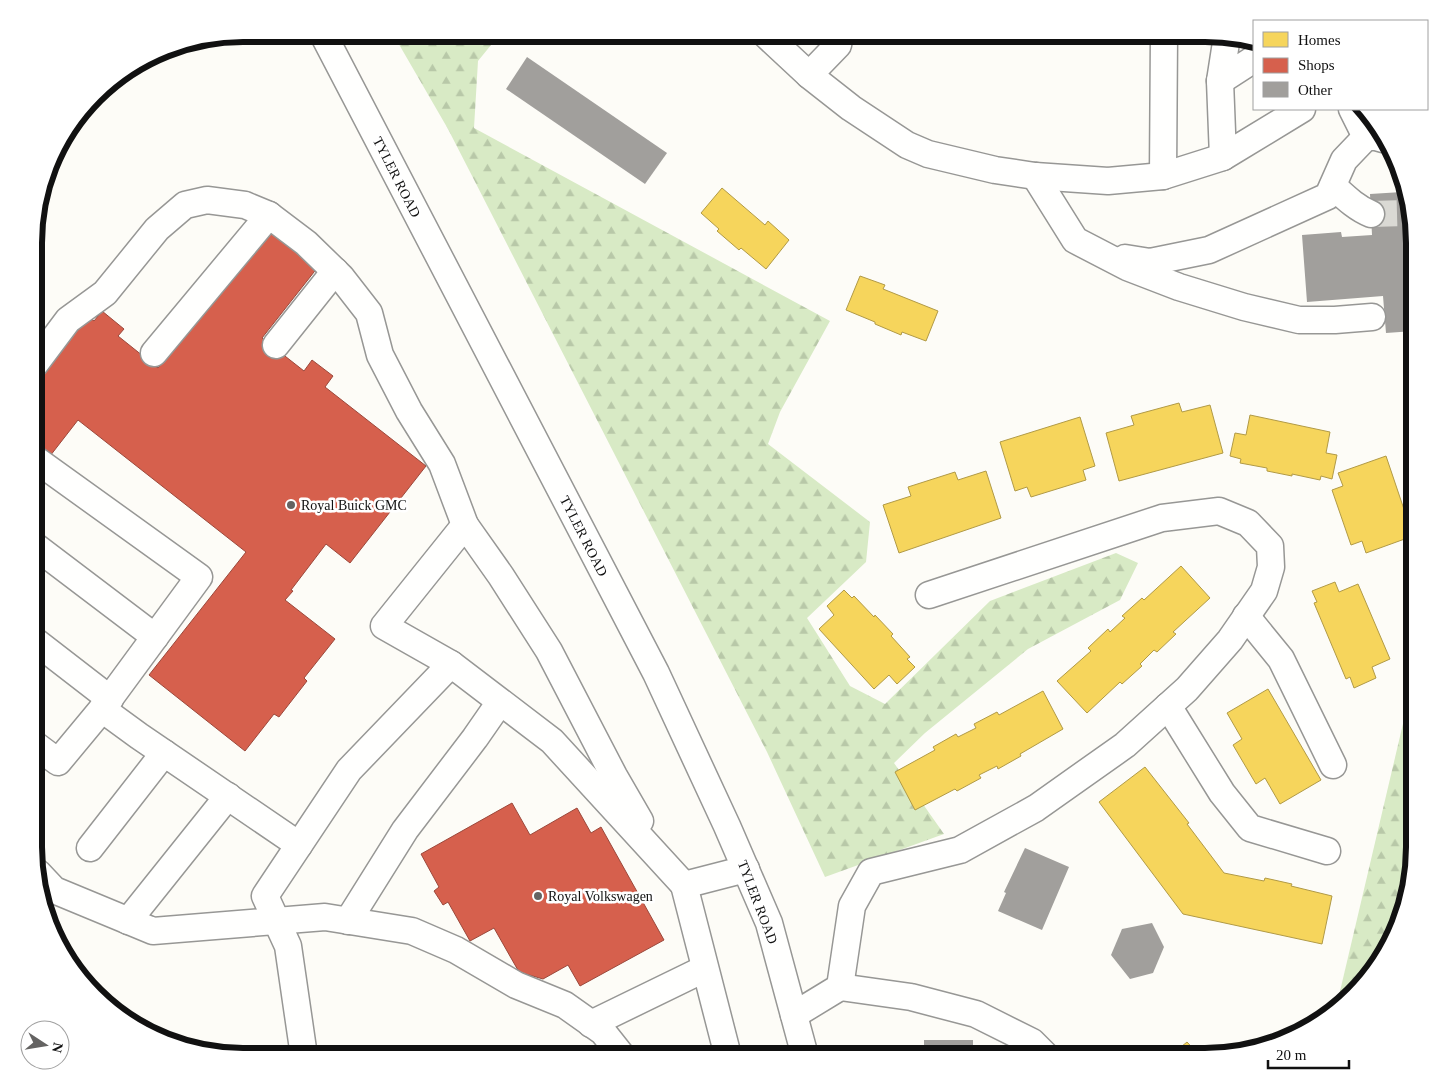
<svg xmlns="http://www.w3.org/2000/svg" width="1448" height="1090" viewBox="0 0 1448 1090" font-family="Georgia,serif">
	<defs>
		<pattern id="forest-firs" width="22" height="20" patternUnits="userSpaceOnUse" patternTransform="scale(1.25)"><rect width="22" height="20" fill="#d8eac5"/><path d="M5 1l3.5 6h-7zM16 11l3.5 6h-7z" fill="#b8c8a8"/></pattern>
	</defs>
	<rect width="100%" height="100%" fill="#fdfcf7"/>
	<!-- forest -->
	<g fill="url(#forest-firs)">
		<path d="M393,34H500L478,61L474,128L830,321L780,412L768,444L870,522L866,562L807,618L850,686L885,704L990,601L1116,553L1138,563L1120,600L1028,649L925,733L894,763L944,834L825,877L767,752L448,129Z"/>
		<path d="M1414,677V861L1398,927L1362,985L1337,1004Z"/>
	</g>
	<!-- homes -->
	<g fill="#f6d55c" stroke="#b19a46">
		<path d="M722,188L765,225L768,221L789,240L766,269L741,248L739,250L717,231L719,229L701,213Z"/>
		<path d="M860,276L885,285L883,289L938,311L926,341L902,332L901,335L875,324V322L846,310Z"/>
		<path d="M1179,403L1182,412L1210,405L1223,453L1119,481L1106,433L1134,425L1131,416Z"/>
		<path d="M1250,415L1330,432L1326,453L1337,455L1332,479L1321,476L1320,480L1292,474V476L1267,471V468L1240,463L1241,459L1230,456L1235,433L1246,435Z"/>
		<path d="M1080,417L1095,466L1083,470L1086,480L1031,497L1027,487L1015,491L1000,442Z"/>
		<path d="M1386,456L1413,536L1366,553L1362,541L1351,545L1332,490L1343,486L1338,473Z"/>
		<path d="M986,471L1001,518L899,553L883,505L911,496L908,487L955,472L958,480Z"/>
		<path d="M1181,566L1210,598L1173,632L1176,634L1157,652L1154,650L1140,664L1142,666L1122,684L1120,682L1087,713L1057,681L1091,651L1088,648L1108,629L1110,632L1125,618L1122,616L1142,598L1144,600Z"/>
		<path d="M1335,582L1339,592L1358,584L1390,659L1372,667L1376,678L1354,688L1350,677L1346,679L1314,603L1317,602L1312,591Z"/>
		<path d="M844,590L852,598L854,596L874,617L875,615L893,634L891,636L910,657L907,659L915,667L897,684L889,675L874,689L819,629L834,615L827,606Z"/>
		<path d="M1268,689L1321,780L1280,804L1265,778L1256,784L1233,745L1242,739L1227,713Z"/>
		<path d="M1043,691L1063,729L1020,754L1021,756L998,769L997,766L979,775L981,778L957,791L955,789L915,810L895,772L935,750L933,747L956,734L958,737L976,728L974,724L997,712L999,715Z"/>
		<path d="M1145,767L1189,823L1187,824L1224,873L1264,881L1265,878L1292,884L1291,886L1332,896L1322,944L1183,914L1099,802Z"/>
		<path d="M1187,1042L1200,1056H1170Z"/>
	</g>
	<!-- shops -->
	<g fill="#d6604d" stroke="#9b483b">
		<path d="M268,228L318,267L262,338L304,371L312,360L333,376L325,387L426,466L350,563L326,544L291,590L293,591L285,600L335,639L304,678L307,681L279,717L274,714L245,751L149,675L246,552L78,420L50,456L35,445V384L88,316L94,321L102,311L124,329L118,336L158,368Z"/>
		<path d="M512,803L530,835L577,808L591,833L601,827L664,940L580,986L568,965L543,979L519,972L494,928L470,941L448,902L443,905L434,891L439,887L421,854Z"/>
	</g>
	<!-- building -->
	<g fill="#a19f9c">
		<path d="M527,57L667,153L645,184L506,89Z"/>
		<path d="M1402,192L1414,243V331L1386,333L1383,296L1307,302L1302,235L1341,232L1342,237L1372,235L1370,194Z"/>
		<path d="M1025,848L1069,867L1042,930L998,911L1006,893L1004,892Z"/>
		<path d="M1152,923L1164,947L1153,973L1130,979L1111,955L1122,929Z"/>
		<rect x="924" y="1040" width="49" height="16"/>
	</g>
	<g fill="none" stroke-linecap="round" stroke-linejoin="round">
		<!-- minor-tunnel -->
		<path stroke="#dad9d4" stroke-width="26" stroke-dasharray="26 13" stroke-linecap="butt" d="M1371,214L1407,213"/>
		<defs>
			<g id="minor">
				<path d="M323,34L656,673L727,826L769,923L805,1056"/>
				<path d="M765,34L809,75L851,108L907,145L928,154L995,170L1035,176L1108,181L1163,176L1223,157L1302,109"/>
				<path d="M1227,36L1220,81L1254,59"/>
				<path d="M809,75L838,45L840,34"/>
				<path d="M1220,81L1223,157"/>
				<path d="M1352,109L1366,137"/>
				<path d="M1035,176L1075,240L1127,267L1179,287L1244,307L1299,320H1335L1372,317"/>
				<path d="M1163,176L1164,34"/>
				<path d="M1333,186C1345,197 1356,208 1371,214"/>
				<path d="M1125,258L1150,262L1209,250L1328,196L1344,160L1366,137H1376L1383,139"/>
				<path d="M276,345L335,271"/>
				<path d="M154,353L269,215"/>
				<path d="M35,364L68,320L105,293L157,229L185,205L207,200L245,205L269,215L306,243L341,277L369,313L380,355L409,411L442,464L465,525"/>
				<path d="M35,459L199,577L102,709"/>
				<path d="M35,546L155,637"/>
				<path d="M1246,616L1281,659L1333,765"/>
				<path d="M35,641L110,699"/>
				<path d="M451,664L384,626L465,525L501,576L549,651L614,776L640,821"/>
				<path d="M1168,706L1222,793L1250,828L1327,851"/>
				<path d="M34,744L58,762L102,709L139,736L299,845"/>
				<path d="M90,848L164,753"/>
				<path d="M38,873L54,890L153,931L325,917L412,931L456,950L516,985L565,1005L603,1032L622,1056"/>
				<path d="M684,885L728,1056"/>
				<path d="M128,921L228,796"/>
				<path d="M348,921L405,830L475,738L500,702"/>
				<path d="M840,987L911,997L976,1014L1032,1042L1046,1056"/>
				<path d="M794,1015L840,987L852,906L871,872L960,850L1036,808L1125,745L1187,689L1230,640L1264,591L1271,567L1270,546L1248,523L1219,511L1162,518L929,595"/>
				<path d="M591,1024L704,969"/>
				<path d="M304,1056L288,946L265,896L349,770L451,664L552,741L684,885L746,869"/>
			</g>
		</defs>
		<!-- minor casing -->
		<use href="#minor" stroke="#979795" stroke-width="29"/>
		<!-- minor -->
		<use href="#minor" stroke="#fffffe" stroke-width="26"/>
	</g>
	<!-- markers -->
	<g fill="#646362" stroke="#fff" stroke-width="2">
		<circle cx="291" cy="505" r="5"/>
		<circle cx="538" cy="896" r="5"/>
	</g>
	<g text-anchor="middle" stroke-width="5" stroke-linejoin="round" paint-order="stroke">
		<!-- street labels -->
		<g font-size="14" fill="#111" stroke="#fff">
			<text transform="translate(397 177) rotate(63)" y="5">TYLER ROAD</text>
			<text transform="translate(584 536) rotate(63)" y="5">TYLER ROAD</text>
			<text transform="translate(758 902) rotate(69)" y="5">TYLER ROAD</text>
		</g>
		<!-- poi labels -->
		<g font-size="14" fill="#111" stroke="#fff" text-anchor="start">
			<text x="301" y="510">Royal Buick GMC</text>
			<text x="548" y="901">Royal Volkswagen</text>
		</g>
	</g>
	<!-- crop -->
	<path d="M0 0H1448V1090H0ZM243 42H1205A201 201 0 0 1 1406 243V847A201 201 0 0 1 1205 1048H243A201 201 0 0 1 42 847V243A201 201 0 0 1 243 42Z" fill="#fff" fill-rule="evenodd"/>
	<path fill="none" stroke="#111" stroke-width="6" d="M243 42H1205A201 201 0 0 1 1406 243V847A201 201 0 0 1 1205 1048H243A201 201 0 0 1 42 847V243A201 201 0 0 1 243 42Z"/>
	<!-- legend -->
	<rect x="1253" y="20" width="175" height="90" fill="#ffffff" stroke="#a0a0a0"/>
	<rect x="1263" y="32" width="25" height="15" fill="#f6d55c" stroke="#a0a0a0"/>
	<text x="1298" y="45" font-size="15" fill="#111111">Homes</text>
	<rect x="1263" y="58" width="25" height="15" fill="#d6604d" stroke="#a0a0a0"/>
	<text x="1298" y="70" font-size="15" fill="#111111">Shops</text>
	<rect x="1263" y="82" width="25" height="15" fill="#a19f9c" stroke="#a0a0a0"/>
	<text x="1298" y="95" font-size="15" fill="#111111">Other</text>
	<!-- north arrow -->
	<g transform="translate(45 1045) rotate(102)"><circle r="24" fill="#ffffff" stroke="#a0a0a0"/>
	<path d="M0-4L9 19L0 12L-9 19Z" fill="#646362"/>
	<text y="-8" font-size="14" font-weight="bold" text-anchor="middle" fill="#111111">N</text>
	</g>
	<!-- scale -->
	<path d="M1268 1060v8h81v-8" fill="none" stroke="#111111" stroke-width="2.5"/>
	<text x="1276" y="1060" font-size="15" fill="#111111" stroke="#ffffff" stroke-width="4" paint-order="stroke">20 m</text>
</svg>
